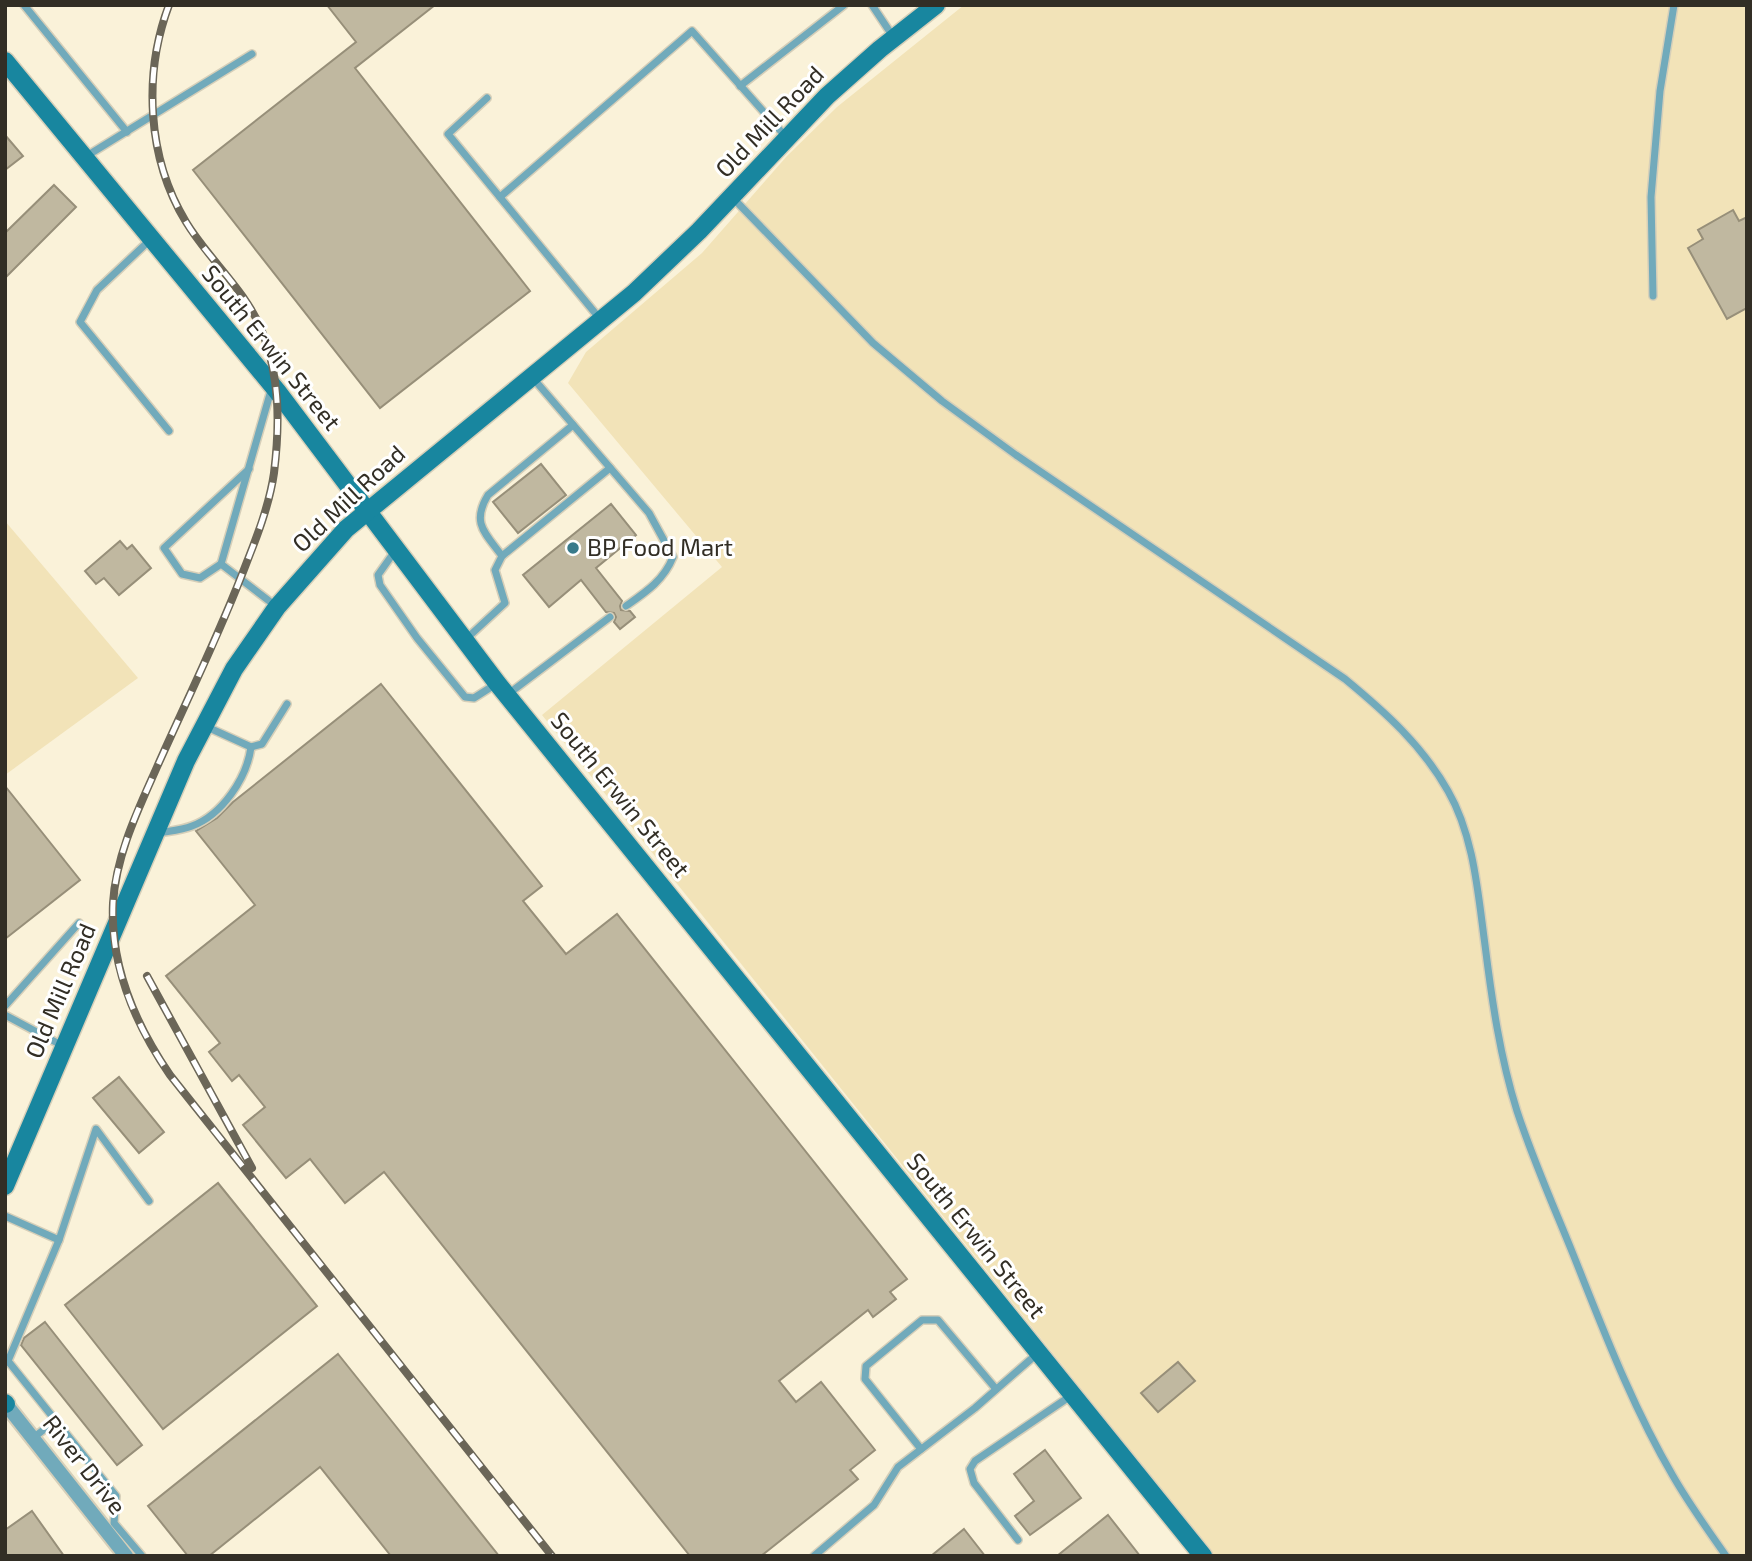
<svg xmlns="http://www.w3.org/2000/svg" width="1752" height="1561" viewBox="0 0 1752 1561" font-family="'Exo 2',sans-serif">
	<rect width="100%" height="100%" fill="#faf2d9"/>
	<!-- green -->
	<g fill="#f2e3b8">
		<path d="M964,5H1747V1556H1215L542,715L722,567L568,383L586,352L702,253L787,156L837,107Z"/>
		<path d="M5,521L138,678L5,775Z"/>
	</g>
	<!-- building -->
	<g fill="#c0b8a0" stroke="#978f79" stroke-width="2">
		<path d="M327,5H435L355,68L530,291L380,408L193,170L356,42Z"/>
		<path d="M5,135L23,156L5,170Z"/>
		<path d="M54,185L76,207L5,278V233Z"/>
		<path d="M1733,210L1739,221L1747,217V308L1727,319L1688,248L1703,239L1698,230Z"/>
		<path d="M541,464L566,495L518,533L493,502Z"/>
		<path d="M611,504L636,535L596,568L622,601L620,606L621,610L630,611L635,617L620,629L614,622L616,617L614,613L606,612L581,580L549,607L523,575Z"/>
		<path d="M120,541L127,549L132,545L151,568L119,595L104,578L96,584L85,571Z"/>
		<path d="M381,684L542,886L523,901L566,954L617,914L907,1279L890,1292L896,1299L873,1317L868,1310L779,1381L796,1402L821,1382L875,1450L850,1470L858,1479L761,1556H690L384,1172L345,1203L310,1159L286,1178L243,1125L265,1107L239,1075L232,1081L209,1052L220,1043L166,976L255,905L196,831L217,818L233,802Z"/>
		<path d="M5,786L80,880L5,939Z"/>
		<path d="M119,1077L164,1132L139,1153L93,1098Z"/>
		<path d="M218,1183L317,1306L163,1429L65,1305Z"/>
		<path d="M45,1322L142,1445L117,1465L21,1345L24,1338Z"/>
		<path d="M338,1354L394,1424L499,1556H391L320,1467L209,1556H188L148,1506Z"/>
		<path d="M1178,1362L1195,1381L1158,1412L1141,1393Z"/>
		<path d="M1045,1450L1081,1498L1030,1535L1015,1516L1034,1501L1014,1474Z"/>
		<path d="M32,1511L64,1556H5V1530Z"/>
		<path d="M1108,1515L1140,1556H1057Z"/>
		<path d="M964,1529L985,1556H931Z"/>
	</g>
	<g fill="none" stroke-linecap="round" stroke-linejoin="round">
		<defs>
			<g id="lane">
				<path d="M24,5L127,132"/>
				<path d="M872,5L894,38"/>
				<path d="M740,86L844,5"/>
				<path d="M487,98L448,134L600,319"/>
				<path d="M85,157L252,54"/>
				<path d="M500,197L692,31L786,137"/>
				<path d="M732,197L873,343L942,401L1016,455L1345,679C1385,712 1422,745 1448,791C1474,836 1478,894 1485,945C1492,1001 1500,1057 1517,1111C1533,1160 1554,1207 1573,1254C1603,1329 1632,1406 1673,1476C1689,1504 1708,1530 1726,1556"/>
				<path d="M151,239L97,290L80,322L169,431"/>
				<path d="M1653,296L1651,197L1660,91L1674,5"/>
				<path d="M532,377L649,513L673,557C664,580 646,592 626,606"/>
				<path d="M272,387L221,564L277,607"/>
				<path d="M395,551L378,575L380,585L417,638L465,697L474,698L496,684"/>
				<path d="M502,556C485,533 471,523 488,495L573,425"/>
				<path d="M221,564L200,578L182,574L164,548L249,469"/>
				<path d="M465,640L505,603L495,570L502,556L610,468"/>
				<path d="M507,695L610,617"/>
				<path d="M251,747L262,744L287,704"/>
				<path d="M159,833C170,831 182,830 192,826C222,815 247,778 251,747L205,726"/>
				<path d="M5,1006L79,923"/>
				<path d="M5,1015L63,1046"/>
				<path d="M5,1216L59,1240L96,1129L149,1201"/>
				<path d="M59,1240L8,1361L116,1496L114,1523L142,1556"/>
				<path d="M33,1438L55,1421"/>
				<path d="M921,1449L865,1379L866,1366L922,1320H938L996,1389"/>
				<path d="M1018,1540L974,1483L970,1469L975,1461L1072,1395"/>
				<path d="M814,1556L874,1505L898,1467L975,1408L1038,1353"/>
			</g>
			<path id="street" d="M5,1403L126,1556"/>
			<g id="secondary">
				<path d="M5,61L277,391L497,683L1203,1556"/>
				<path d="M5,1186L186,761L234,669L277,607L346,529L634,293L699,231L827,96L880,49L936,5"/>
				<path d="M5,1403L6,1404"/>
			</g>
		</defs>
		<!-- lane casing -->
		<use href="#lane" stroke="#d6cfb9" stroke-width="10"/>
		<!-- street casing -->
		<use href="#street" stroke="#d6cfb9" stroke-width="18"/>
		<!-- secondary casing -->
		<use href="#secondary" stroke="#d6cfb9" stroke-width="21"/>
		<!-- lane -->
		<use href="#lane" stroke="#71aabb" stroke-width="7"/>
		<!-- street -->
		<use href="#street" stroke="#71aabb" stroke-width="14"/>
		<!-- secondary -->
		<use href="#secondary" stroke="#18869f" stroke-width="18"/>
		<defs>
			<g id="rail">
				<path d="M169,5C143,74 147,158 186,222C209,260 245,289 262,331C280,377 280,424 274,473C269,508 254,544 241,577C216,641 185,704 157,767C138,810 116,855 113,903C110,967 135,1024 170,1075L552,1556"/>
				<path d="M147,976L252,1168"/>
			</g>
		</defs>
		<!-- rail casing -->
		<use href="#rail" stroke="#6b6658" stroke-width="8"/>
		<!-- rail -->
		<use href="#rail" stroke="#fff" stroke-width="5" stroke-dasharray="16" stroke-linecap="butt"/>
	</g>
	<!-- markers -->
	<circle fill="#387a8b" stroke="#fff" stroke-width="2.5" cx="573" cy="548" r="7"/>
	<g text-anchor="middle" stroke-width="6" stroke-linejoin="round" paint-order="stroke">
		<!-- street labels -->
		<g font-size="24" fill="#322e25" stroke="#fff">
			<text transform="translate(770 122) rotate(-46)" y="8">Old Mill Road</text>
			<text transform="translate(271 348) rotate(51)" y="8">South Erwin Street</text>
			<text transform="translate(349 499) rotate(-43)" y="8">Old Mill Road</text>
			<text transform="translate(620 795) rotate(51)" y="8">South Erwin Street</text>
			<text transform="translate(61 991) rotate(-67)" y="8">Old Mill Road</text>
			<text transform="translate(976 1236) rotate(51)" y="8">South Erwin Street</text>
			<text transform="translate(84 1465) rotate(52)" y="8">River Drive</text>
		</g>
		<!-- poi labels -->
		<g font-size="24" fill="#322e25" stroke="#fff" text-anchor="start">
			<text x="587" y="556">BP Food Mart</text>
		</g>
	</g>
	<!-- border -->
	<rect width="1752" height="1561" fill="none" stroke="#322e25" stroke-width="14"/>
</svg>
